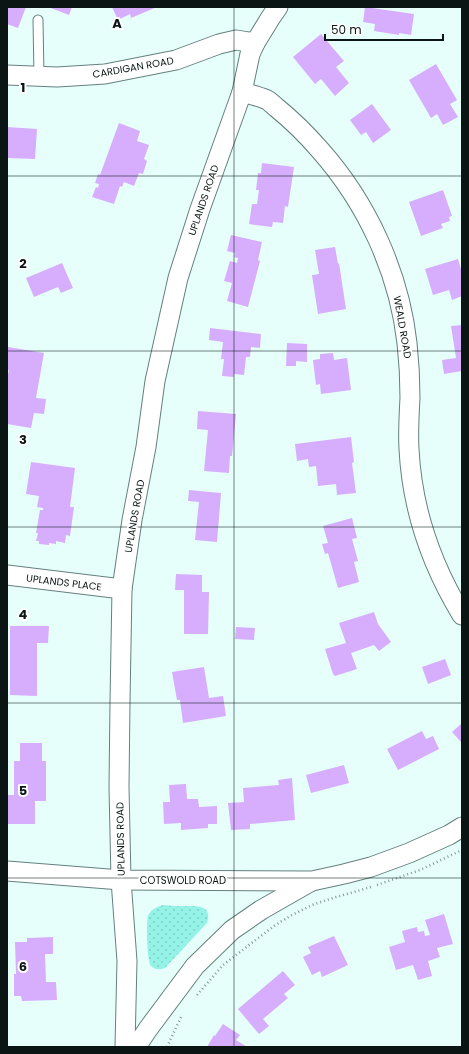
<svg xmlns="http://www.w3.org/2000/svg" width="469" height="1054" viewBox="0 0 469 1054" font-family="Poppins,sans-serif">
	<defs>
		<pattern id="park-dots" width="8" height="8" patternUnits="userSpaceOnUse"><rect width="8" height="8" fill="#94f2e6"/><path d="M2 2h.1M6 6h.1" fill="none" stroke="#7ecfc4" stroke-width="1.8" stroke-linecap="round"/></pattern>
	</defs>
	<rect width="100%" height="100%" fill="#e6fffb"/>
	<!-- park -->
	<path fill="url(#park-dots)" d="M163,905C171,906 178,906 185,906C197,906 213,905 207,923L165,968C160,970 155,970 151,966C147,961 146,922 148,916C151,909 157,907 163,905Z"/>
	<!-- building -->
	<g fill="#d7adfd">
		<path d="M8,7H26L18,28L7,24V10Z"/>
		<path d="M48,7H72L69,15Z"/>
		<path d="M112,7H157L131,18L130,14L118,20Z"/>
		<path d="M365,7L414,14L411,35L399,33V35L374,31L375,24L363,22Z"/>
		<path d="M321,34L344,61L336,67L349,83L335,96L321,79L315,84L293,57Z"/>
		<path d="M436,64L457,100L450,104L458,117L443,125L437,114L431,118L409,80Z"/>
		<path d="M372,104L391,130L373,143L366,132L361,135L350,120Z"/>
		<path d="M119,123L140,131L137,141L149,145L144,159L147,161L143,174L139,173L134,186L124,182L122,187L120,186L114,204L92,197L96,187L98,188L99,184L95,183L98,174L100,175Z"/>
		<path d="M7,127L37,129L35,159L7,158Z"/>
		<path d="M262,163L294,167L288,207L285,206L283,223L273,222L272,227L249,224L252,204H257L259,190H256L258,173H261Z"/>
		<path d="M443,190L452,216L449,217L450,221L441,224L443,228L421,236L409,202Z"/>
		<path d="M231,235L262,242L258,260L260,261L248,307L227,301L232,283L224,281L230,261L237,263L238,258L234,257L235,253L227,251Z"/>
		<path d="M335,247L338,264L339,263L346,309L318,314L312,275L319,274L315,250Z"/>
		<path d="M458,259L462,273V289H461L462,296L452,300L449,290L433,295L425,269Z"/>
		<path d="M62,263L73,288L61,293L58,287L34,297L26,278Z"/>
		<path d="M462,325V371L444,374L442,360L456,358L451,326Z"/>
		<path d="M210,328L261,334L260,348L251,347L250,357H246L244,375L234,374V377L222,376L224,359H221L223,342L209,340Z"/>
		<path d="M287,343L307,344V362L296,361V366H286Z"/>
		<path d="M8,347L44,353L36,398L46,399L44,414L34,413L31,428L7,424V379L9,370H7V353Z"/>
		<path d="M333,353L334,360L347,358L351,390L321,394L320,384L316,385L313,360L320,359V354Z"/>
		<path d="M198,411L236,414L232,456H230L229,473L204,471L208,430L197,429Z"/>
		<path d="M351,437L354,462L352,463L356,493L337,495L336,484L318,486L316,466L309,467L308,459L297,461L295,444Z"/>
		<path d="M31,462L75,468L70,507H74L70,536L66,535L65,543L56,541V544L49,543V545L39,544V541H36L38,533H36L40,510H43V508L37,507L39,496L26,494Z"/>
		<path d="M189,490L221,493L217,542L195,540L199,502L188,501Z"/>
		<path d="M352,518L357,538L352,539L358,561L354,562L359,582L338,588L328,553L325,554L322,544L328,543L323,526Z"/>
		<path d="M176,574L202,575V592H209L208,634H184V590H175Z"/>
		<path d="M374,612L378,624L391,642L379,651L374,645L351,653L357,669L335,676L333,674L325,649L346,643L339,623Z"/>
		<path d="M10,626H49L48,643H37V696L10,695Z"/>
		<path d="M236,627L255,628L254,640L235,639Z"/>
		<path d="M445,659L451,675L428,684L422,667Z"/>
		<path d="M204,667L209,698L223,696L226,716L183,723L180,700H177L172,672Z"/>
		<path d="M462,723V743L452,732Z"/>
		<path d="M422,731L426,739L433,736L439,749L398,770L387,749Z"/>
		<path d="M20,743H42V761H46V801H35V824H7V795H14V761H20Z"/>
		<path d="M344,765L349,783L311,793L306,775Z"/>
		<path d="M292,778L295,820L250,824V829L231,830L228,803L244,802L243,788L279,785L278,780Z"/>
		<path d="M186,784L187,799H198L199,807L217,806V824H208V828L181,830V823L164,824L163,802H170L169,785Z"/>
		<path d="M444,914L453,944L437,948L440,957L428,961L432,976L418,980L413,965L396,970L389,947L405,942L402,931L417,927L418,932L424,931L425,936L430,935L425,920Z"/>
		<path d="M334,936L348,965L322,977L320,971L312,975L303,957L311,953L308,947Z"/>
		<path d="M53,937V954H45L46,982H56L57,1000L22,1001L21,996H14V974H16L15,942H27V938Z"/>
		<path d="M283,971L295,985L284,994L288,998L263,1019L269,1026L259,1034L238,1009Z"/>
		<path d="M223,1024L240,1035L236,1040L247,1047H207L214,1035L215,1036Z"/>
	</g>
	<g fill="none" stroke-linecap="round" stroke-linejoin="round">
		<defs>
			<path id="lane" d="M38,20L39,76"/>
			<g id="street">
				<path d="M7,75L57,77L105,74L176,60L219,44L236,40L255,43"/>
				<path d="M242,92C249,94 258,96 265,99C269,100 273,105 277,108C293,121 307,135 320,150C367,203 399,272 407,343C409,361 410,380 410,398C409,415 408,432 409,449C412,508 431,564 462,615"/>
				<path d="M7,575L122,589"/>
				<path d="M7,871L121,880L312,881L344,874L371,867L409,853L449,835L462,827"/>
				<path d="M125,1047L127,961L121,880L119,787L120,702L122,589L132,520L146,447L155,381L178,278L200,209L242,92L250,54L255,43L271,17L278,7"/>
				<path d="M136,1047L148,1029L195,966L232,930L261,910L310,882"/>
			</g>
		</defs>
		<!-- lane casing -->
		<use href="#lane" stroke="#64817d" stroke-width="11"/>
		<!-- street casing -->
		<use href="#street" stroke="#64817d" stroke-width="21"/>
		<!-- path -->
		<g stroke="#839693" stroke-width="2.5" stroke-dasharray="1 3" stroke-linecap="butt">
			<path d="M377,885L420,870L462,850"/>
			<path d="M197,995L223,965L274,926L290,916L312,905L333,898L371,887"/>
			<path d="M167,1047L182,1015"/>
		</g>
		<!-- lane -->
		<use href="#lane" stroke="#fff" stroke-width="9"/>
		<!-- street -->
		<use href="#street" stroke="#fff" stroke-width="19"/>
	</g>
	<!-- grid -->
	<path fill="none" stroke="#0a1514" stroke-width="1" stroke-opacity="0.55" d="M234,7V1047M7,176H462M7,351H462M7,527H462M7,703H462M7,878H462"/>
	<g text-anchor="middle" stroke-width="4" stroke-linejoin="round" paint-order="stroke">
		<!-- street labels -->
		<g font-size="10" fill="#0a1514" stroke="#fff">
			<text transform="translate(133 67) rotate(-10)" y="4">CARDIGAN ROAD</text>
			<text transform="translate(203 200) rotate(-71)" y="4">UPLANDS ROAD</text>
			<text transform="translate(403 327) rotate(80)" y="4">WEALD ROAD</text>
			<text transform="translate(134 516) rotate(-80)" y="4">UPLANDS ROAD</text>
			<text transform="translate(64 582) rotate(7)" y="4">UPLANDS PLACE</text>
			<text transform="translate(120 839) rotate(-91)" y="4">UPLANDS ROAD</text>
			<text x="183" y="884">COTSWOLD ROAD</text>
		</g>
	</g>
	<g font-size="13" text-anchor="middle" font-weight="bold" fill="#0a1514" stroke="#fff" stroke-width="4" stroke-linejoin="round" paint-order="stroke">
		<text x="117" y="28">A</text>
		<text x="23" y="92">1</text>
		<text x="23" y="268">2</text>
		<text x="23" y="444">3</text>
		<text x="23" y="619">4</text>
		<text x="23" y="795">5</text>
		<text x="23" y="971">6</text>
	</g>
	<!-- border -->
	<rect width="469" height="1054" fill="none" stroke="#0a1514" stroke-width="16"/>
	<!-- scale -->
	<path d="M325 34v6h118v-6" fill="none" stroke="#0a1514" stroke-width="2"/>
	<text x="331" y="34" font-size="12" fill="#0a1514" stroke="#ffffff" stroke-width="3" paint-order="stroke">50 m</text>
</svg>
